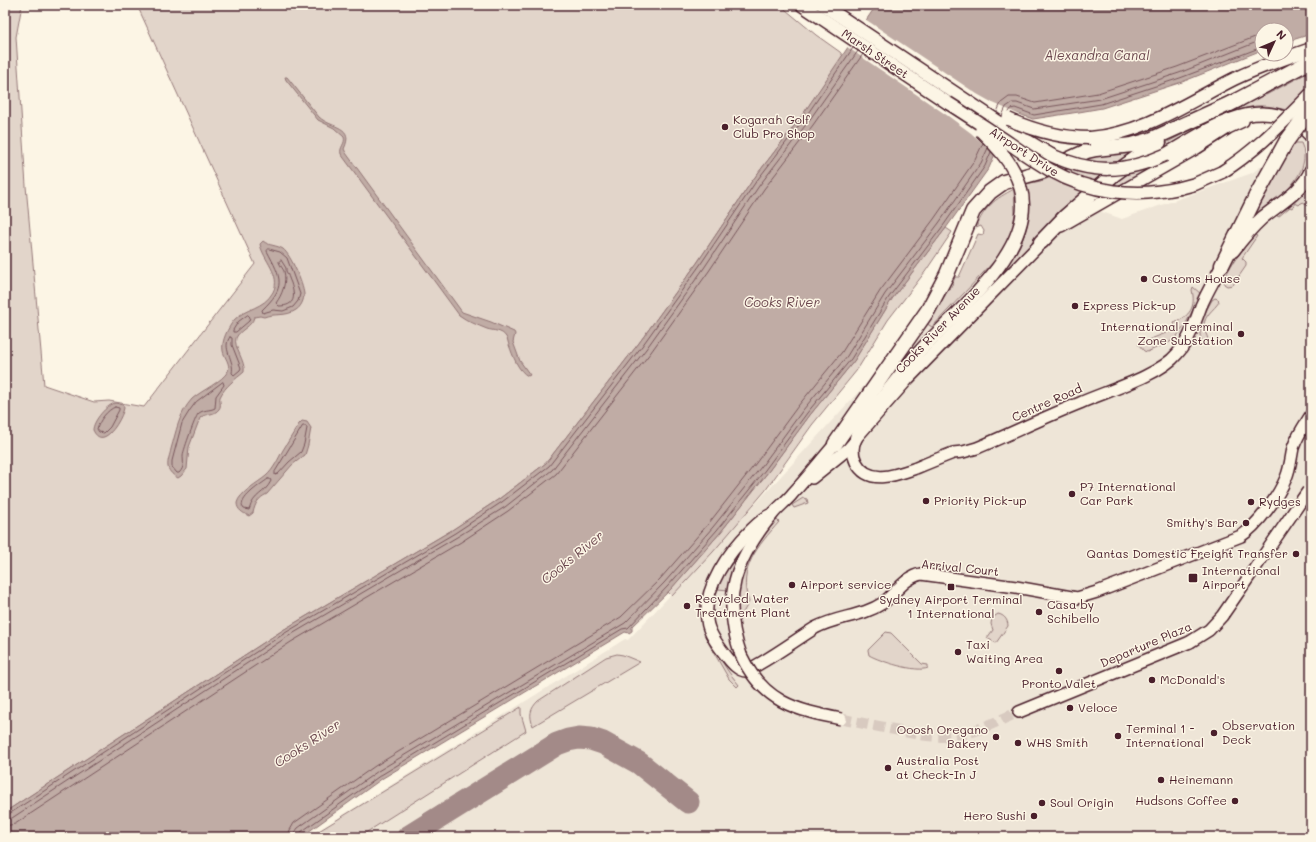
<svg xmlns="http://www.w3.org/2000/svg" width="1316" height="842" viewBox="0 0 1316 842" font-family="Mali,sans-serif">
	<rect width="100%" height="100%" fill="#fcf5e5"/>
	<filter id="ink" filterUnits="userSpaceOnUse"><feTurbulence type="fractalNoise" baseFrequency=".025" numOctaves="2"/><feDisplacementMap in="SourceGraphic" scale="8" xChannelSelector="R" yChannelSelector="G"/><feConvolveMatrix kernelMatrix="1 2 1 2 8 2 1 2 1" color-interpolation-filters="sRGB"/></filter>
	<g filter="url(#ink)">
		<!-- built -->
		<path fill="#eee5d7" d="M1311,130V837H308L625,639L628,640L714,549L1043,191L1122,219L1252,173Z"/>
		<!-- green -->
		<g fill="#e2d5ca" stroke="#967a7a">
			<path d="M5,5H22L16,37L26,186L44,385L94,402L109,401L144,407L255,264L137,5H780L816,35L840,52L843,56L801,117L752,181L697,263L639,343L546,463L499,499L452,530L283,630L5,812Z"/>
			<path d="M1311,71V90L1287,110C1277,108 1266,105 1256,106C1227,110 1191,135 1164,149L1169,160L1105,200L1100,192L1164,144L1261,93L1266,95Z"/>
			<path d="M1292,143H1301C1316,173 1274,202 1255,220L1252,217Z"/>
			<path d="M1134,149L1135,154L1077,202L1069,203L1056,214L1059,218L998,279C1001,271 1007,265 1012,258C1028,236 1033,210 1025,184L1041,181L1061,173L1093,155Z"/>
			<path d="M1311,186V207L1303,202L1302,203H1301L1299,205L1295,203L1292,208L1290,207L1278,217L1277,215Z"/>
			<path d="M1014,189L1015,214L1013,224L1016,225L1011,238L999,256L932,327L926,323L952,285L955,277H959L978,234L983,235L984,231L981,226L976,228C984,207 995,199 1014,189Z"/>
			<path d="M946,228L952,232L925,272L888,320L857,370L812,425L765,491L713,552L672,596L668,592L720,533L768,472L810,415L854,361L892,299Z"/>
			<path d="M1255,235L1257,236L1242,258L1246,262V266L1233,285L1227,286L1224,284C1223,272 1247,244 1255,235Z"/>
			<path d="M1193,287L1201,294L1184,327L1177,336L1170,342L1147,352L1144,351L1138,344L1176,329L1174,323C1190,316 1196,307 1192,290Z"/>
			<path d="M1215,298L1218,299L1219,302C1214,310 1204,315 1204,326C1204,334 1212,339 1205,346L1203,345C1195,328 1204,315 1212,300Z"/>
			<path d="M803,498L807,499L808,503L794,508L792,505Z"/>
			<path d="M777,520L779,522C758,546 737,569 749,602L740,618L739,625C734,579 746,553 777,520Z"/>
			<path d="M744,549L730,578L728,590L718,589L723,575Z"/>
			<path d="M998,614C1004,615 1008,620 1008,626L996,643L987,638L993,630L991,624L992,618Z"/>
			<path d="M886,632L891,633L922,664L928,665V668C917,673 879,661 869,655L868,650Z"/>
			<path d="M708,639L728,671L739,685L737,687L729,679L709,644Z"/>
			<path d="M617,654L623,655L640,662L533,726C529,715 530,709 538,701L606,657Z"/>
			<path d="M521,707V714L526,731L359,837H309Z"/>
		</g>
		<!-- water -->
		<g fill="#c0aca5" stroke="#917474">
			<path d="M874,5H1311V34L1286,42V30H1262V50L1182,82L1102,108L1079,112L1033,119L1013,112L989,168L946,228L892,299L854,361L810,415L768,472L720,533L671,589L632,627V631L629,633L625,632L383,778L301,837H5V812L283,630L452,530L499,499L546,463L639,343L697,263L752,181L801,117L873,10Z"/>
			<path d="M287,77L319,117C332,129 355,125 344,149L346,153L462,312L491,322L514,332L515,334L513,342L520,361L530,375L528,376C518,371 513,356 509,345C508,343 508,339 506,337C502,330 493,331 487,329C477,325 467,321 459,315L341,154C339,147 346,144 344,137L334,128L318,120L286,80L285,77Z"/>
			<path d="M263,241C269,246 277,245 283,249C291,255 303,284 304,294C304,300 301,307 296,310C286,317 274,313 264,317L260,316L254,317C252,327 240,329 236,338C233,347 246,361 244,372C236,379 225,386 220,397C219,401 222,405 219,409C214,416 205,413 200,418L189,447L187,469L181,476L178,478C174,476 169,472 168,467C167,461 170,455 171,449C176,432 179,413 192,399C202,390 222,382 228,371C231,364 224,357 223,351C221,341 228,328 234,320C245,308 264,309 273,292C282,275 263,260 260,244Z"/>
			<path d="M116,403L123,405L124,408C122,419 103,452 93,430C93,421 107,404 116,403Z"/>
			<path d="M302,421L307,422L311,428L308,445L305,455L292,465L267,494C258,498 255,504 253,513L249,516C243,513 237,510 237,503C239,493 259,482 266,476C274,469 278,459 283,450C288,441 294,433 299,424Z"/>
		</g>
		<!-- pier -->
		<path fill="#fcf5e5" d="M865,19L977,94L993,103L1032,120L1014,114L996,156L971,133L948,116L847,47Z"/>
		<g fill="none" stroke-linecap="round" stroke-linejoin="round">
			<!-- shore -->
			<g stroke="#79575c" stroke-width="1">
				<path d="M997,112L1001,103L1009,97H1017L1035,103L1098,93L1177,67L1255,37L1262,36"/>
				<path d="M1009,112L1011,109L1015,108L1034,115L1101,104L1180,78L1262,47"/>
				<path d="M1002,116L1006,107L1012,103H1017L1034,109L1100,99L1179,73L1257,42H1262"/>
				<path d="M269,249L280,252L287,258L300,294L298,301L293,307L283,311L273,310L263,313L262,310C286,287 282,279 267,251Z"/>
				<path d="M281,260L286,268V271C288,274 289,279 291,283C295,296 296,306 279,306L276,303C282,295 287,282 284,271C283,269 280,265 279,262Z"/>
				<path d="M248,315L250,317L249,321L236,332H233V330L238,322Z"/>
				<path d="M230,337L232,338V345L241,368L240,370L234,375L232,373C235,360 221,348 230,337Z"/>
				<path d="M223,382L224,385L216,396L215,408C210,411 203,409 198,414C195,418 184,449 183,455C183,462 185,467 179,473H177L172,467V461L182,423L190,410L196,402Z"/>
				<path d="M115,407L119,408V410L110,427L104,433L99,432L97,429C99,421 107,410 115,407Z"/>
				<path d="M303,426H306L307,428L304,444L301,452L289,462L278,474L275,475V472Z"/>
				<path d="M268,479H270L271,481C264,495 254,493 249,510L244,509L242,506C242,496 260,485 268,479Z"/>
				<path d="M5,815L9,814L285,633L455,533L502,502L549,466L642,346L700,265L755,183L804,119L853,48"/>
				<path d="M5,820L12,818L287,637L457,537L505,507L552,470L646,349L704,268L759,186L808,122L858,51"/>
				<path d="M5,826L15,824L291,642L461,542L508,511L556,474L651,352L709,271L764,189L813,125L863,54"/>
				<path d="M288,837L290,830L294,823L375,766L621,617L660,579L709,523L756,463L798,406L842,352L880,291L934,219L975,160L983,143"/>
				<path d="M294,837L295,832L298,828L378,771L625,623L664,583L713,527L761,467L803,410L847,356L885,294L939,223L981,163L988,148"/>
				<path d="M299,837L301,832L381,775L622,629L628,628L668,586L717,530L765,470L807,413L851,359L889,297L943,226L985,166L991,152"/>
			</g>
			<!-- taxiway -->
			<path stroke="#a38a88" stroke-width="23" d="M408,837L557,744L568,740L579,738L591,739L603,743L639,763L688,802"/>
			<!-- secondary-tunnel -->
			<path stroke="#d8cac0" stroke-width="11" stroke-dasharray="11 5.5" stroke-linecap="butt" d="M841,719L917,734C928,736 939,737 951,736C974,734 997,721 1019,712"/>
			<defs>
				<g id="secondary">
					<path d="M1061,226L1197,148L1228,128L1243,121"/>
					<path d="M1046,238L907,380L856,438C852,446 852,454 856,462C868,486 896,475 916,468C928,463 940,458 953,453L963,452L977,448C1012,433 1045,417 1080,403C1107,391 1159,376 1177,354C1189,341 1195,323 1201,306C1207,292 1215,279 1222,265"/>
					<path d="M812,478L848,449L855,441"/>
					<path d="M772,514C764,517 757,524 751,530C729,552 703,587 707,620C708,633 719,647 727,657C731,662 738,671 746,671C750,670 755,666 759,664C778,653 796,640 815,628C837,616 862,617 883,603C895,594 905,577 921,574L1016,587L1077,598L1097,592L1241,536C1258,525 1278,497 1286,478C1290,469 1291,458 1293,448C1297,436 1304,426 1311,415"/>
					<path d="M741,655C721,598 735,560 772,515C778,507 787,501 793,493C808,477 821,460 835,444"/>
					<path d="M1019,712L1190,642"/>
				</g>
				<g id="primary">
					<path d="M802,5L948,103"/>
					<path d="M823,5L1021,137L1051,155"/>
					<path d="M1090,138C1143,134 1188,102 1234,79C1259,67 1285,58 1311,49"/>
					<path d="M1165,155C1211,129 1264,87 1311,136"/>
					<path d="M1180,188L1195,184L1222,172"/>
					<path d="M1233,251C1242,239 1251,228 1262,218C1279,204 1303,191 1311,170"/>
					<path d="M856,438C859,422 872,410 882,398C895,382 907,365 921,350C957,310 1040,247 1020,186"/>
				</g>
				<g id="highway">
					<path d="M1230,104L1311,61"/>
					<path d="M1041,242L1065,217L1114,174L1159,142"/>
					<path d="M1222,265L1256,196"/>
					<path d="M835,444L928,310L947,274L973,211L990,192L1004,182L1043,171L1087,151L1096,149L1132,145L1150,140L1238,100"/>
				</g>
			</defs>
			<!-- secondary casing -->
			<use href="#secondary" stroke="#4a1f2b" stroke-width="14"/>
			<!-- primary casing -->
			<use href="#primary" stroke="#4a1f2b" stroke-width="15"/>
			<!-- highway casing -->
			<use href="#highway" stroke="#4a1f2b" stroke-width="17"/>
			<!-- secondary -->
			<use href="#secondary" stroke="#fcf5e5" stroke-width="11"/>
			<!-- primary -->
			<use href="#primary" stroke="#fcf5e5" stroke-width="12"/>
			<!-- highway -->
			<use href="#highway" stroke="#fcf5e5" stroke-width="14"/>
			<defs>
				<g id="secondary-bridge">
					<path d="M1190,642L1209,630L1222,616L1308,491"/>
					<path d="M741,655C763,702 795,710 841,719"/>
				</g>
				<g id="primary-bridge">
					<path d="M948,103C969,116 989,130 1009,143C1023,153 1036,162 1050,170C1090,193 1136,198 1180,188"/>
					<path d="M1008,119C1035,131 1061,138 1090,138"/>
					<path d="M981,131C998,148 1013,163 1020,186"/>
					<path d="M1051,155C1092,174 1125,173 1165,155"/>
					<path d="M1222,172C1256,151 1283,122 1311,94"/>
				</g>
				<path id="highway-bridge" d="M1256,196L1286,142L1311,108"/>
			</defs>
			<!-- secondary-bridge casing -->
			<use href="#secondary-bridge" stroke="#4a1f2b" stroke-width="14" stroke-linecap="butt"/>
			<!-- primary-bridge casing -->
			<use href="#primary-bridge" stroke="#4a1f2b" stroke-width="15" stroke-linecap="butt"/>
			<!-- highway-bridge casing -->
			<use href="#highway-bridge" stroke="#4a1f2b" stroke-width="17" stroke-linecap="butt"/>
			<!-- secondary-bridge -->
			<use href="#secondary-bridge" stroke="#fcf5e5" stroke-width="11"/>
			<!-- primary-bridge -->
			<use href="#primary-bridge" stroke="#fcf5e5" stroke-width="12"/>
			<!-- highway-bridge -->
			<use href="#highway-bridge" stroke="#fcf5e5" stroke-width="14"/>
		</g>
	</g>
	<!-- markers -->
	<g fill="#4a1f2b" stroke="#fcf5e5" stroke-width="1.5">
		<circle cx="725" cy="127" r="4"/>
		<circle cx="1144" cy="279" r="4"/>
		<circle cx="1075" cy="306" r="4"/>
		<circle cx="1241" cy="334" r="4"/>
		<circle cx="1072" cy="494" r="4"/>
		<circle cx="926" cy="501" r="4"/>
		<circle cx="1251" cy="502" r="4"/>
		<circle cx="1246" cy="523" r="4"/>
		<circle cx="1296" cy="554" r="4"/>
		<rect x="1188" y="573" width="10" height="10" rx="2"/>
		<circle cx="792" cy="585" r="4"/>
		<rect x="947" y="583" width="8" height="8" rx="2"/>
		<circle cx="687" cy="606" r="4"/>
		<circle cx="1039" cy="612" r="4"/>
		<circle cx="958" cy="652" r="4"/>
		<circle cx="1059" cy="671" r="4"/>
		<circle cx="1152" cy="680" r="4"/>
		<circle cx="1070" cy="708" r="4"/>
		<circle cx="1214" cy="733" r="4"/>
		<circle cx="1118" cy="736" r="4"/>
		<circle cx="996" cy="737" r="4"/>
		<circle cx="1018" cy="743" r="4"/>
		<circle cx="888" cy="768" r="4"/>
		<circle cx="1161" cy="780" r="4"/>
		<circle cx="1235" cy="801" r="4"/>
		<circle cx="1042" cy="803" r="4"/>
		<circle cx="1034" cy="816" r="4"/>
	</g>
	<g text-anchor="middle" stroke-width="3" stroke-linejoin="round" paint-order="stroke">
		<!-- street labels -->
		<g font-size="12" fill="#4a1f2b" stroke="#fcf5e5">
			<text transform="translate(875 54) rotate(34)" y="4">Marsh Street</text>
			<text transform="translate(1024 152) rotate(33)" y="4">Airport Drive</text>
			<text transform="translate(938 330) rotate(-46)" y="4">Cooks River Avenue</text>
			<text transform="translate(1047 403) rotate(-24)" y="4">Centre Road</text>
			<text transform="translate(960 568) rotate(6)" y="4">Arrival Court</text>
			<text transform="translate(1146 645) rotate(-23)" y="4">Departure Plaza</text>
		</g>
		<!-- poi labels -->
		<g font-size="12" fill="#4a1f2b" stroke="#fcf5e5" text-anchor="start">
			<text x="733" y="124">Kogarah Golf<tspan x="733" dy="14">Club Pro Shop</tspan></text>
			<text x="1152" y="283">Customs House</text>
			<text x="1083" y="310">Express Pick-up</text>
			<text x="1233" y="331" text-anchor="end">International Terminal<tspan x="1233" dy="14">Zone Substation</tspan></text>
			<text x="1080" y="491">P7 International<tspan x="1080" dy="14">Car Park</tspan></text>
			<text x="934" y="505">Priority Pick-up</text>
			<text x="1259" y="506">Rydges</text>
			<text x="1238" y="527" text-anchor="end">Smithy's Bar</text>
			<text x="1288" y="558" text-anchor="end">Qantas Domestic Freight Transfer</text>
			<text x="1202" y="575">International<tspan x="1202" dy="14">Airport</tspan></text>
			<text x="800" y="589">Airport service</text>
			<text x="695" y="603">Recycled Water<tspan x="695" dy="14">Treatment Plant</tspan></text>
			<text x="951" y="604" text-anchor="middle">Sydney Airport Terminal<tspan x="951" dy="14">1 International</tspan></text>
			<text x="1047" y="609">Casa by<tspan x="1047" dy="14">Schibello</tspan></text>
			<text x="966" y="649">Taxi<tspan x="966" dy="14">Waiting Area</tspan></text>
			<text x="1160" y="684">McDonald's</text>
			<text x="1059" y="688" text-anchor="middle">Pronto Valet</text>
			<text x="1078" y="712">Veloce</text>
			<text x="1222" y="730">Observation<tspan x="1222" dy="14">Deck</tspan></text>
			<text x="1126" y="733">Terminal 1 -<tspan x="1126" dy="14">International</tspan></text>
			<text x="988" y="734" text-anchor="end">Ooosh Oregano<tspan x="988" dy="14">Bakery</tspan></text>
			<text x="1026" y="747">WHS Smith</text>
			<text x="896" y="765">Australia Post<tspan x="896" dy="14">at Check-In J</tspan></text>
			<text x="1169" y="784">Heinemann</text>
			<text x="1227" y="805" text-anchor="end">Hudsons Coffee</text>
			<text x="1050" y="807">Soul Origin</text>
			<text x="1026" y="820" text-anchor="end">Hero Sushi</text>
		</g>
		<!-- water labels -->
		<g font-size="13" font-style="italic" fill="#6d4950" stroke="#fcf5e5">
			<text x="1097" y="60">Alexandra Canal</text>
			<text x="782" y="307">Cooks River</text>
			<text transform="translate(572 557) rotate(-39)" y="5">Cooks River</text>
			<text transform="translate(307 743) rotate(-33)" y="5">Cooks River</text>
		</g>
	</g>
	<!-- margin -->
	<rect width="1316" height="842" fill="none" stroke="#fcf5e5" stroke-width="20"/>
	<rect x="10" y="10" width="1296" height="822" fill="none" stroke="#4a1f2b" stroke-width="1.5" filter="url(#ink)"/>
	<!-- north arrow -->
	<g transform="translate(1274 42) rotate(46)"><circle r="19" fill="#fcf5e5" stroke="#b59f9b"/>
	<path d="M0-3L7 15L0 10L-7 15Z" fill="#4a1f2b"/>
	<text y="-6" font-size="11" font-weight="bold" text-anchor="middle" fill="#4a1f2b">N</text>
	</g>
</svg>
